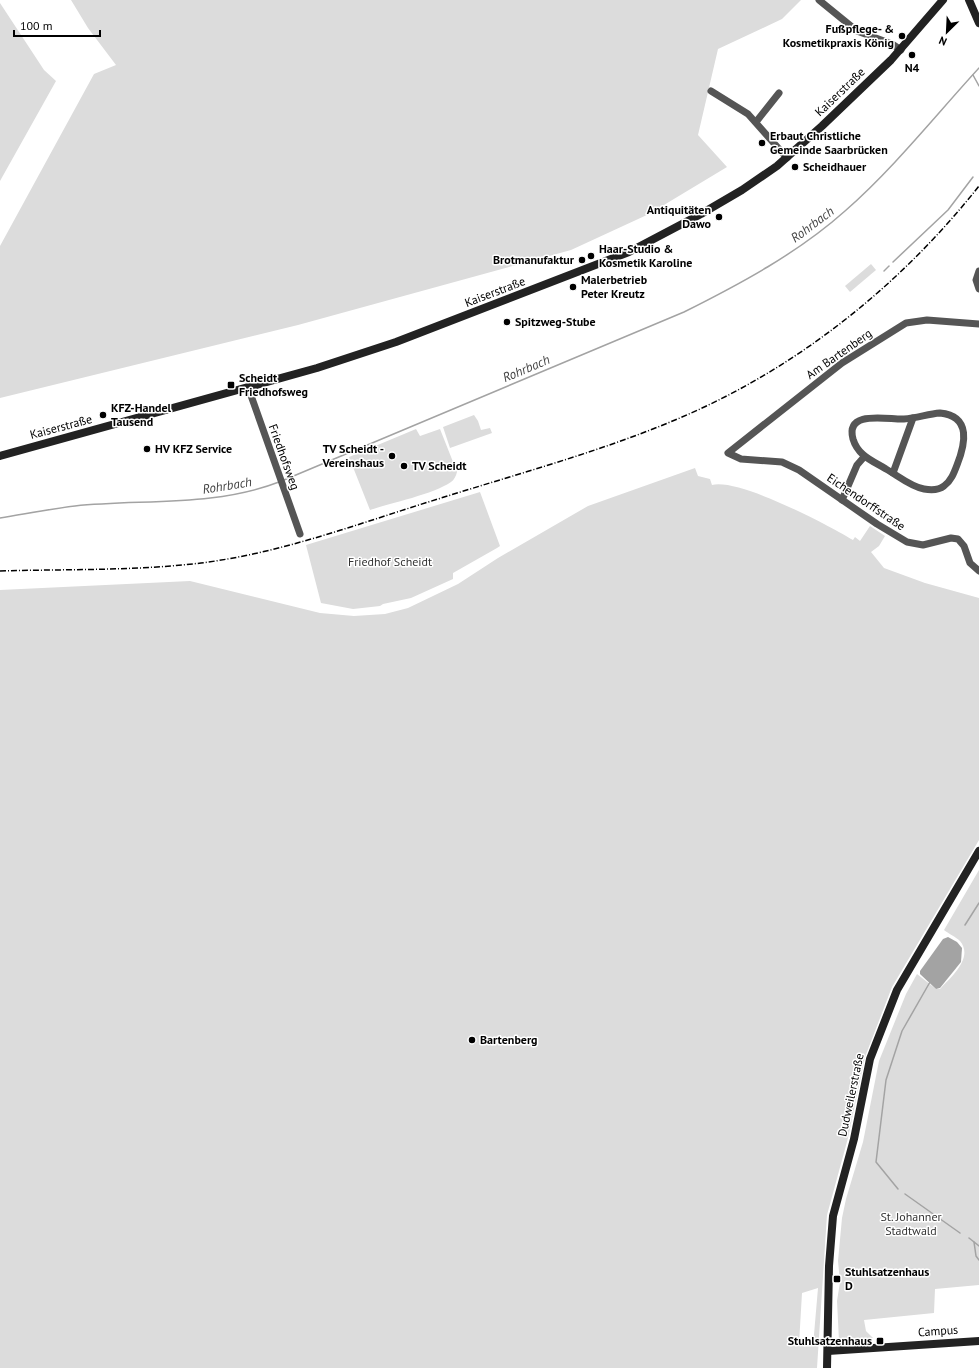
<svg xmlns="http://www.w3.org/2000/svg" width="979" height="1368" viewBox="0 0 979 1368" font-family="'PT Sans',sans-serif">
	<rect width="100%" height="100%" fill="#fff"/>
	<!-- green -->
	<g fill="#dcdcdc" fill-rule="evenodd">
		<path d="M71,0H801L782,19L718,49L698,135L727,167L649,214L571,250L298,325L0,398V246L94,74L116,65L88,28Z"/>
		<path d="M0,3L44,70L56,81L0,181Z"/>
		<path d="M871,264L876,270L850,292L845,286Z"/>
		<path d="M474,415L478,421L481,430L490,428L492,433L450,448L443,427Z"/>
		<path d="M416,429L420,436L440,429L457,472C456,476 454,480 451,482C434,494 391,503 370,510L349,457Z"/>
		<path d="M695,468L698,476L710,479L712,485C739,478 828,525 853,540L855,537L860,541L870,526L885,536L879,546L871,552L884,568L925,583L979,598V840L892,987L865,1057L848,1138L827,1215L817,1368H0V590L190,581L320,613L354,616L385,614L408,608L458,584L498,558L588,506ZM818,1288L813,1346L799,1344L802,1293Z"/>
		<path d="M480,492L500,546L497,548L453,573V579L411,598L383,604L380,606L353,609L321,603L306,545Z"/>
		<path d="M979,870V1285L935,1289L934,1313L864,1320L866,1331L873,1338L839,1341L837,1301L840,1282L838,1261L842,1218L846,1199L863,1142L879,1061L906,994L917,974L936,989H940C951,977 974,958 960,941C956,937 949,934 944,930Z"/>
	</g>
	<!-- water -->
	<path fill="#a3a3a3" d="M948,937L957,942L962,948L961,962L940,988L936,989L920,974V971L943,939Z"/>
	<g fill="none" stroke-linecap="round" stroke-linejoin="round">
		<!-- stream -->
		<g stroke="#a3a3a3" stroke-width="1.5">
			<path d="M973,75L979,86"/>
			<path d="M893,262L948,210L973,177"/>
			<path d="M884,271L889,266"/>
			<path d="M284,480L684,312C740,284 798,253 845,211C894,168 935,116 979,68"/>
			<path d="M0,518C25,514 50,509 75,506C143,499 214,507 279,482"/>
			<path d="M965,925L979,903"/>
			<path d="M898,1189L876,1162L886,1080L902,1031L930,982"/>
			<path d="M905,1194L960,1233"/>
			<path d="M969,1238L979,1246"/>
			<path d="M974,1242L976,1256L979,1260"/>
		</g>
		<!-- street -->
		<g stroke="#555" stroke-width="7">
			<path d="M819,0L857,31L892,44L901,50"/>
			<path d="M711,91L748,114L787,158"/>
			<path d="M756,122L779,93"/>
			<path d="M979,271L976,280L979,289"/>
			<path d="M979,324L927,320L906,323L842,363L728,453L741,459L782,462L799,470L877,524L907,542L923,545L951,538L958,539L964,546L970,563L979,571"/>
			<path d="M248,387L300,534"/>
			<path d="M940,413C972,416 965,445 957,465C954,473 951,481 944,486C939,490 930,490 924,489C911,487 897,475 886,469C873,461 858,456 853,439C845,409 889,420 904,419C917,418 928,414 940,413Z"/>
			<path d="M893,473L913,418"/>
			<path d="M842,500L857,465L864,457"/>
		</g>
		<!-- secondary -->
		<g stroke="#222" stroke-width="8">
			<path d="M969,0L979,23"/>
			<path d="M0,456L317,368L396,342L629,252L701,214L742,190L777,166L822,126L891,60L943,0"/>
			<path d="M828,1351L979,1341"/>
			<path d="M827,1368L829,1266L833,1216L854,1139L870,1059L897,990L979,851"/>
		</g>
		<!-- rail -->
		<path stroke="#000" stroke-width="1.5" stroke-dasharray="6 2 1 2" stroke-linecap="butt" d="M0,571C67,569 135,571 201,563C282,553 360,523 438,499C517,474 599,452 675,420C795,370 899,287 979,186"/>
	</g>
	<!-- markers -->
	<g fill="#000" stroke="#fff" stroke-width="1.5">
		<circle cx="902" cy="36" r="4"/>
		<circle cx="912" cy="55" r="4"/>
		<circle cx="762" cy="143" r="4"/>
		<circle cx="795" cy="167" r="4"/>
		<circle cx="719" cy="217" r="4"/>
		<circle cx="591" cy="256" r="4"/>
		<circle cx="582" cy="260" r="4"/>
		<circle cx="573" cy="287" r="4"/>
		<circle cx="507" cy="322" r="4"/>
		<rect x="227" y="381" width="8" height="8" rx="2"/>
		<circle cx="103" cy="415" r="4"/>
		<circle cx="147" cy="449" r="4"/>
		<circle cx="392" cy="456" r="4"/>
		<circle cx="404" cy="466" r="4"/>
		<circle cx="472" cy="1040" r="4"/>
		<rect x="833" y="1275" width="8" height="8" rx="2"/>
		<rect x="876" y="1337" width="8" height="8" rx="2"/>
	</g>
	<g text-anchor="middle" stroke-width="3" stroke-linejoin="round" paint-order="stroke">
		<!-- poi labels -->
		<g font-size="12" font-weight="bold" fill="#000" stroke="#fff" text-anchor="start">
			<text x="894" y="33" text-anchor="end">Fußpflege- &amp;<tspan x="894" dy="14">Kosmetikpraxis König</tspan></text>
			<text x="912" y="72" text-anchor="middle">N4</text>
			<text x="770" y="140">Erbaut Christliche<tspan x="770" dy="14">Gemeinde Saarbrücken</tspan></text>
			<text x="803" y="171">Scheidhauer</text>
			<text x="711" y="214" text-anchor="end">Antiquitäten<tspan x="711" dy="14">Dawo</tspan></text>
			<text x="599" y="253">Haar-Studio &amp;<tspan x="599" dy="14">Kosmetik Karoline</tspan></text>
			<text x="574" y="264" text-anchor="end">Brotmanufaktur</text>
			<text x="581" y="284">Malerbetrieb<tspan x="581" dy="14">Peter Kreutz</tspan></text>
			<text x="515" y="326">Spitzweg-Stube</text>
			<text x="239" y="382">Scheidt<tspan x="239" dy="14">Friedhofsweg</tspan></text>
			<text x="111" y="412">KFZ-Handel<tspan x="111" dy="14">Tausend</tspan></text>
			<text x="155" y="453">HV KFZ Service</text>
			<text x="384" y="453" text-anchor="end">TV Scheidt -<tspan x="384" dy="14">Vereinshaus</tspan></text>
			<text x="412" y="470">TV Scheidt</text>
			<text x="480" y="1044">Bartenberg</text>
			<text x="845" y="1276">Stuhlsatzenhaus<tspan x="845" dy="14">D</tspan></text>
			<text x="872" y="1345" text-anchor="end">Stuhlsatzenhaus</text>
		</g>
		<!-- street labels -->
		<g font-size="12" fill="#000" stroke="#fff">
			<text transform="translate(840 92) rotate(-44)" y="4">Kaiserstraße</text>
			<text transform="translate(495 292) rotate(-21)" y="4">Kaiserstraße</text>
			<text transform="translate(839 354) rotate(-35)" y="4">Am Bartenberg</text>
			<text transform="translate(61 427) rotate(-15)" y="4">Kaiserstraße</text>
			<text transform="translate(284 457) rotate(70)" y="4">Friedhofsweg</text>
			<text transform="translate(866 502) rotate(34)" y="4">Eichendorffstraße</text>
			<text transform="translate(851 1095) rotate(-78)" y="4">Dudweilerstraße</text>
			<text transform="translate(938 1331) rotate(-4)" y="4">Campus</text>
		</g>
		<!-- park labels -->
		<g font-size="12" fill="#333" stroke="#fff">
			<text x="390" y="566">Friedhof Scheidt</text>
			<text x="911" y="1221">St. Johanner<tspan x="911" dy="14">Stadtwald</tspan></text>
		</g>
		<!-- water labels -->
		<g font-size="13" font-style="italic" fill="#444" stroke="#fff">
			<text transform="translate(812 224) rotate(-37)" y="5">Rohrbach</text>
			<text transform="translate(526 368) rotate(-23)" y="5">Rohrbach</text>
			<text transform="translate(227 485) rotate(-9)" y="5">Rohrbach</text>
		</g>
	</g>
	<!-- north arrow -->
	<g transform="translate(947 32) rotate(204)" stroke="#ffffff" stroke-width="3" paint-order="stroke">
	<path d="M0-3L7 15L0 10L-7 15Z" fill="#000000"/>
	<text y="-6" font-size="11" font-weight="bold" text-anchor="middle" fill="#000000">N</text>
	</g>
	<!-- scale -->
	<path d="M14 30v6h86v-6" fill="none" stroke="#000000" stroke-width="2"/>
	<text x="20" y="30" font-size="12" fill="#000000" stroke="#ffffff" stroke-width="3" paint-order="stroke">100 m</text>
</svg>
